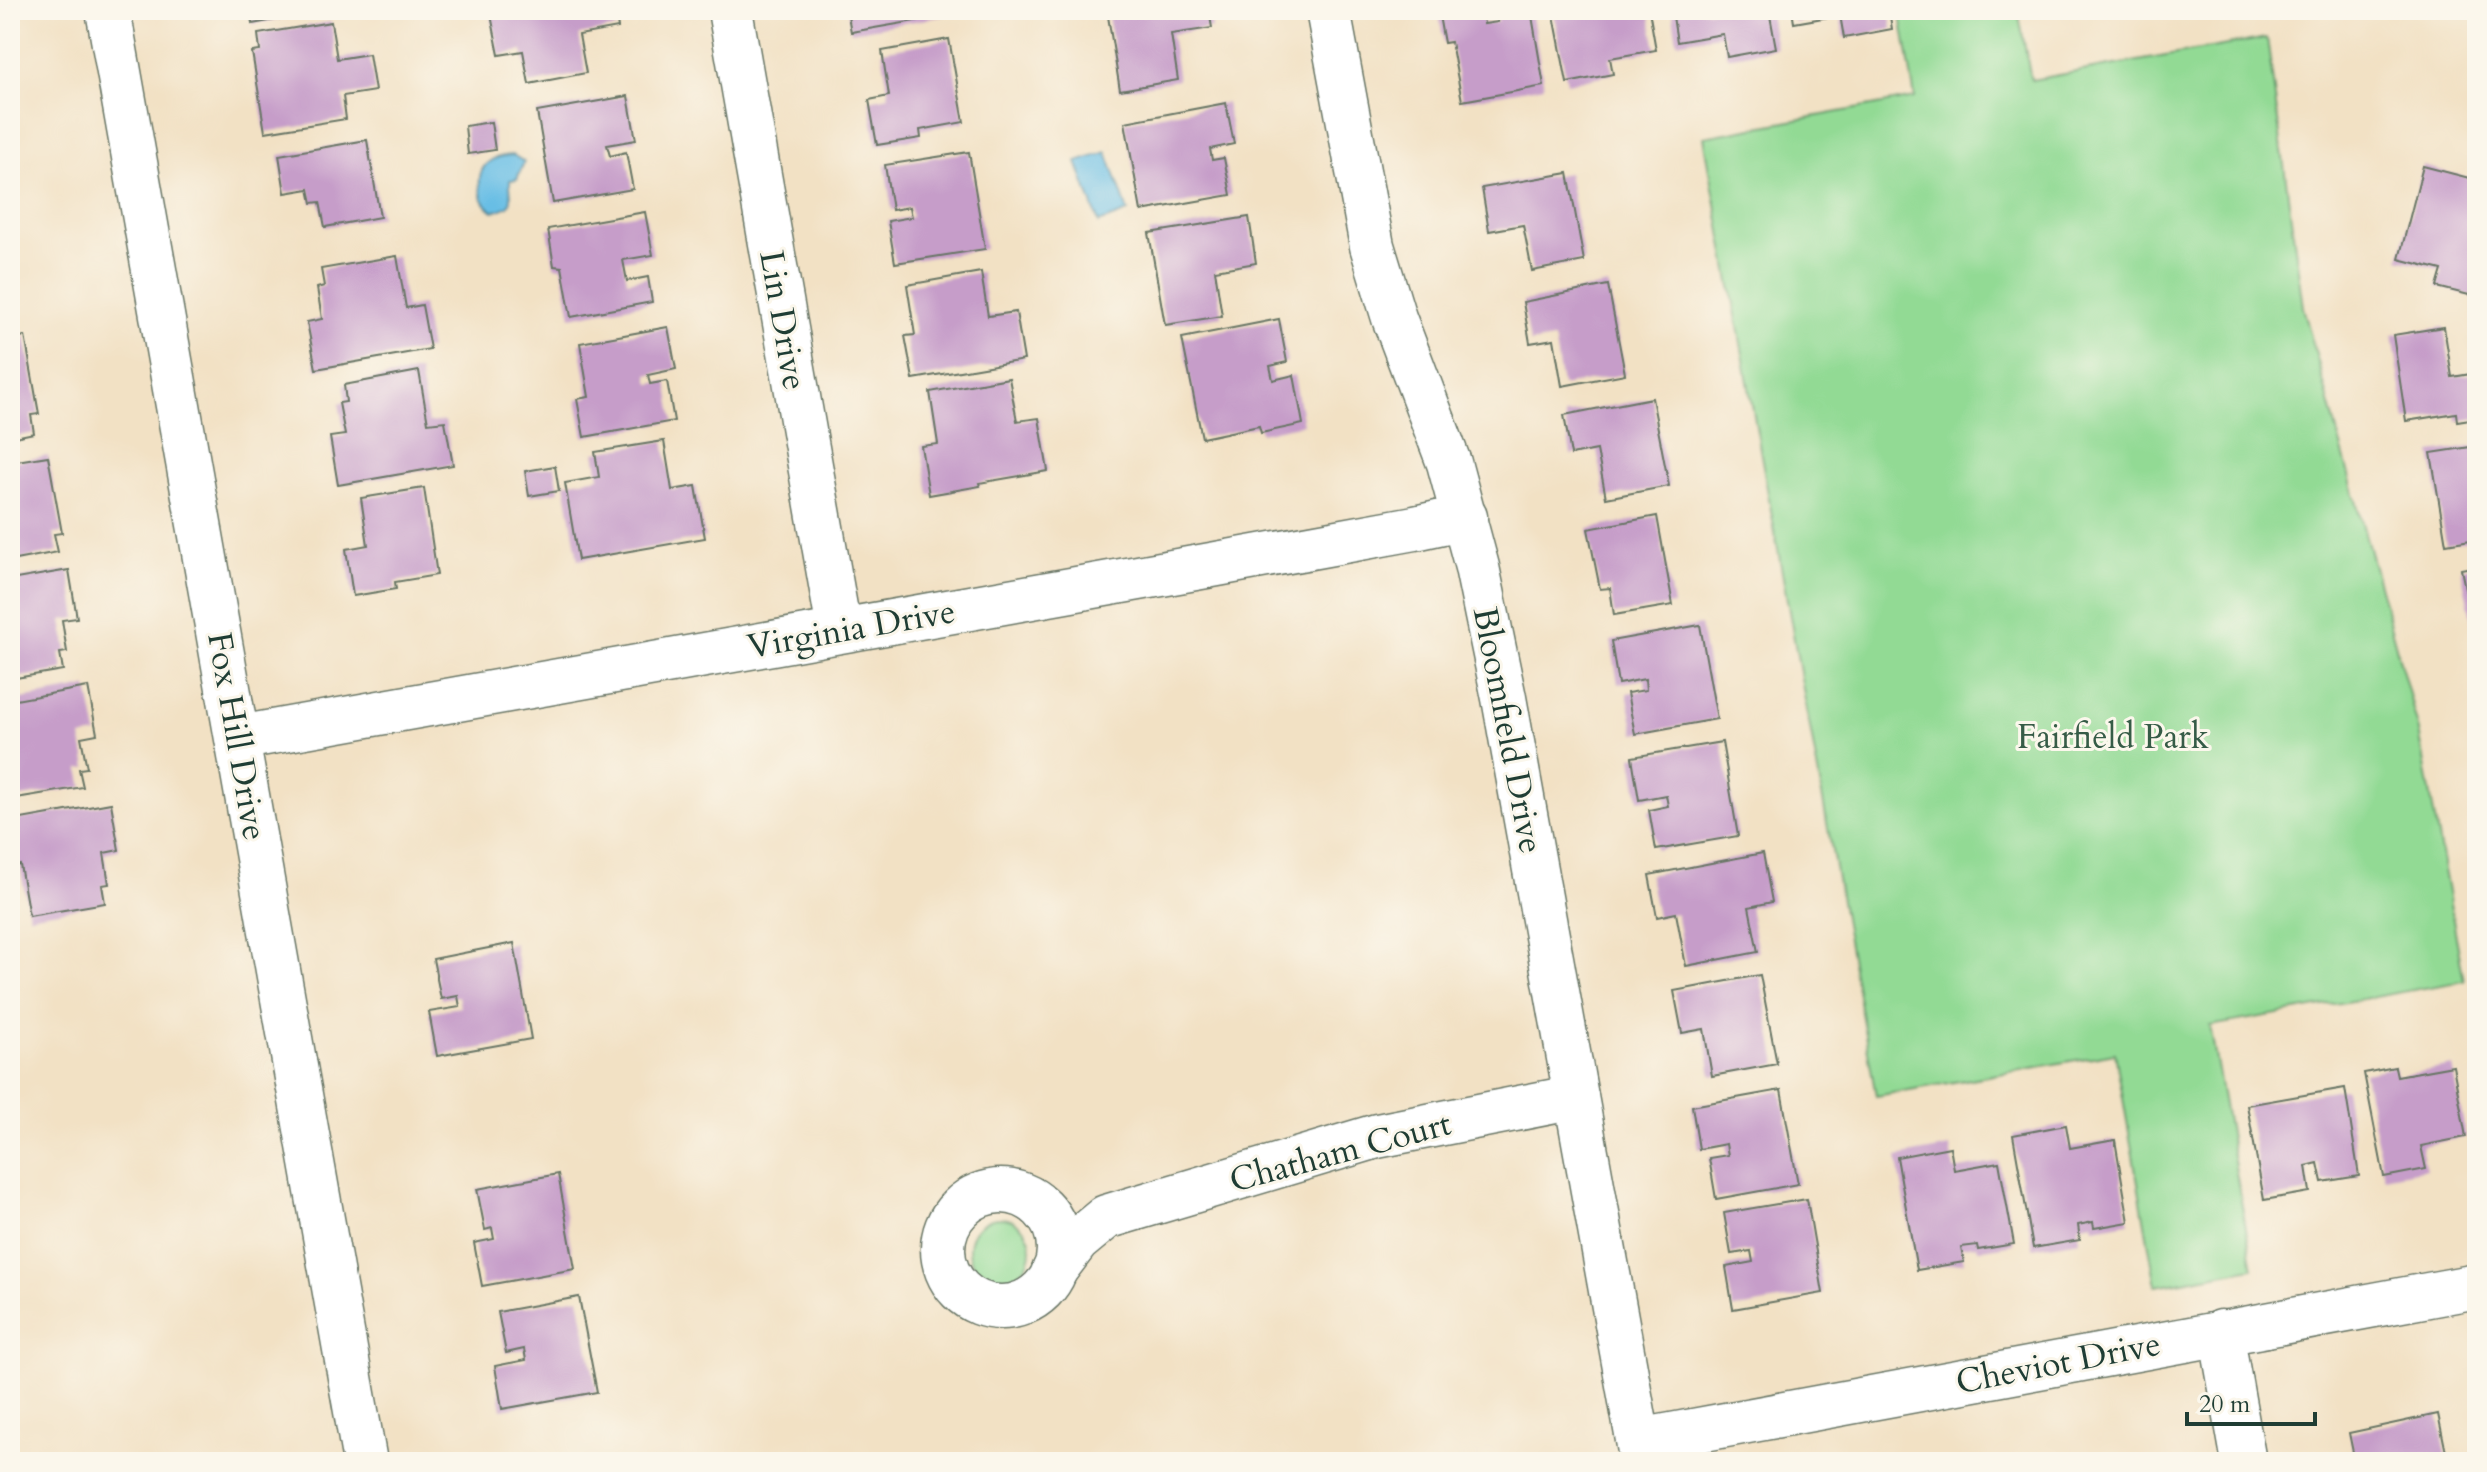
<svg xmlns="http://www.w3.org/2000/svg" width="2487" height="1472" viewBox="0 0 2487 1472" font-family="Cardo,serif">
	<rect width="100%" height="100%" fill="#fbf7ec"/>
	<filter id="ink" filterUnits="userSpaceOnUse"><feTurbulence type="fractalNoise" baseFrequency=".0125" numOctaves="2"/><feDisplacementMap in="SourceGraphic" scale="16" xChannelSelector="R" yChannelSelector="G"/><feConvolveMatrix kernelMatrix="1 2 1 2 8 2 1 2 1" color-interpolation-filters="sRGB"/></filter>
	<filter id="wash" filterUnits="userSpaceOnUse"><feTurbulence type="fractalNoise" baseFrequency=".006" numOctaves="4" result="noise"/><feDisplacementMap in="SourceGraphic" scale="32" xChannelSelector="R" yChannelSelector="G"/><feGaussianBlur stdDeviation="1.8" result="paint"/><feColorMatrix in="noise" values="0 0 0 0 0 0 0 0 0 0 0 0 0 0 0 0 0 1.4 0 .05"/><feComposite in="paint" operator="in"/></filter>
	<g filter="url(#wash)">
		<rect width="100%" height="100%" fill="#f2e1c4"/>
		<!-- green -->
		<g fill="#92da94" stroke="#588c64" stroke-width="2">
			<path d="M1900,10H2018L2031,80L2267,38L2303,307L2419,731L2464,981L2210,1026L2253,1268L2156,1286L2115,1053L1876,1096L1704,137L1915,98Z"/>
			<circle cx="1000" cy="1249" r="31"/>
		</g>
		<!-- water -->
		<g fill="#68bee5" stroke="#447e8c" stroke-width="2">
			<path d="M1107,152L1128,212L1099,223L1077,162Z"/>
			<path d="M513,155L524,162L517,179L510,180C509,199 519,207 493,211C484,204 482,199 480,188C477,165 491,156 513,155Z"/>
		</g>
		<g id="blocks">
			<!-- building -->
			<g fill="#c69dc9">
				<path d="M250,10H320V12L252,24Z"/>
				<path d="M490,10H615L618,28L579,35L586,73L529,84L523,51L499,55Z"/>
				<path d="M847,10H943L944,16L851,32Z"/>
				<path d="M1107,10H1209L1212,28L1171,34L1178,80L1120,90Z"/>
				<path d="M1438,10H1482L1484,24L1498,22L1495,10H1531L1544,86L1462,101L1451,42L1444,43Z"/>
				<path d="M1553,10H1649L1656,50L1610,58L1613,74L1567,83Z"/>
				<path d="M1672,10H1769L1776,48L1727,57L1723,34L1677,42Z"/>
				<path d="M1792,10H1889L1892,29L1844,38L1840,15L1794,23Z"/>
				<path d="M331,22L337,59L369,54L375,91L343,96L346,119L265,132L252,52L260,51L258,34Z"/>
				<path d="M949,39L964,122L920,130L921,138L877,145L869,100L889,96L882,51Z"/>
				<path d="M628,96L636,140L607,145L610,156L626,152L633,189L553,203L537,112Z"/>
				<path d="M1226,103L1234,144L1210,149L1212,160L1224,158L1231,195L1141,211L1125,122Z"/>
				<path d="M491,122L495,150L468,154L465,126Z"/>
				<path d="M367,140L380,217L325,227L320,202L312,203L309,189L285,193L279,155Z"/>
				<path d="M969,152L985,249L895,263L888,221L912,217L910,207L892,210L885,165Z"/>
				<path d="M2423,166L2477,180V297L2437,287L2442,270L2399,259Z"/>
				<path d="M1568,173L1584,261L1532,271L1523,225L1489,231L1482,188Z"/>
				<path d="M645,212L653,255L623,260L627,281L648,277L652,302L571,317L562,267L554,266L548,229Z"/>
				<path d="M1249,217L1256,263L1215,270L1222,316L1165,325L1149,233Z"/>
				<path d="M397,256L406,308L422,305L430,349L316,369L307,322L322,319L317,288L324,286L321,269Z"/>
				<path d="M981,272L988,316L1016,312L1024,360L913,379L905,336L915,335L907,285Z"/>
				<path d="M1608,285L1625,374L1562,386L1554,339L1530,343L1523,302Z"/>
				<path d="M1279,319L1287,362L1270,366L1273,380L1294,375L1303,424L1261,433L1259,426L1202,438L1182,338Z"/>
				<path d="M668,327L676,369L648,375L650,384L667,381L674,421L584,437L577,399L589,397L580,343Z"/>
				<path d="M2444,327L2452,377L2477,373V418L2457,421L2456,413L2406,421L2393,335Z"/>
				<path d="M25,336L39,414L31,415L34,433L10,438V339Z"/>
				<path d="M419,371L428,423L445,421L453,465L338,485L330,437L345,435L339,403L346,402L344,385Z"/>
				<path d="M1009,378L1017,421L1039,418L1048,471L979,483L980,486L929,495L921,446L938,444L930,392Z"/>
				<path d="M1652,398L1669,486L1606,498L1597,450L1571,455L1564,415Z"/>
				<path d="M664,441L672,490L696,486L705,538L578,560L565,483L599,477L595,452Z"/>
				<path d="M2477,446V539L2446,544L2431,453Z"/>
				<path d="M48,456L62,533L54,534L58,552L10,561V462Z"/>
				<path d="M555,466L559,491L529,496L525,471Z"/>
				<path d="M424,488L437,575L395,582L396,589L353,596L346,549L368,545L361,498Z"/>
				<path d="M1657,516L1673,605L1614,615L1610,588L1600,589L1588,529Z"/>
				<path d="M2477,566V641H2476L2461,569Z"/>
				<path d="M69,570L77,618L62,620L67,652L60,653L63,670L10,679V580Z"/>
				<path d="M1700,625L1717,719L1635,734L1627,693L1646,690L1645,679L1618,684L1611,641Z"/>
				<path d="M88,687L97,734L81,737L87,768L79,769L83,787L10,799V701Z"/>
				<path d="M1722,742L1738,836L1656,850L1649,810L1668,806L1666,795L1639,800L1632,757Z"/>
				<path d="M111,803L119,850L104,853L109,884L102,885L105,903L29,916L20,865L10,867V821Z"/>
				<path d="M1763,853L1772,902L1749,907L1758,952L1686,966L1676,913L1657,917L1649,875Z"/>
				<path d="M514,943L531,1039L437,1056L429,1012L460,1007L458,996L441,999L433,959Z"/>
				<path d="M1760,975L1777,1064L1712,1076L1704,1029L1682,1033L1674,991Z"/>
				<path d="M2453,1066L2466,1137L2421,1146L2426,1169L2384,1177L2364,1073L2395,1067L2397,1076Z"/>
				<path d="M2345,1088L2359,1176L2322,1182L2318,1163L2306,1166L2310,1192L2264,1200L2247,1105Z"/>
				<path d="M1781,1090L1798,1184L1716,1199L1709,1158L1728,1155L1726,1144L1699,1149L1692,1106Z"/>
				<path d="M2066,1125L2070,1148L2115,1140L2129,1222L2094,1228L2093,1222L2078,1225L2080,1240L2033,1248L2013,1135Z"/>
				<path d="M1950,1147L1954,1170L1999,1162L2014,1244L1978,1250L1977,1245L1961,1247L1964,1262L1917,1270L1897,1157Z"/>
				<path d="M558,1174L575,1269L482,1286L474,1243L494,1239L492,1228L485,1230L477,1189Z"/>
				<path d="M1807,1199L1823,1293L1733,1309L1726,1267L1753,1262L1751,1251L1731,1254L1724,1213Z"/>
				<path d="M579,1297L597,1392L502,1409L495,1366L526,1360L524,1349L506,1353L498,1312Z"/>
				<path d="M2438,1414L2448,1462H2355L2349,1433Z"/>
			</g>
		</g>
	</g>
	<g filter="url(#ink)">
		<use href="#blocks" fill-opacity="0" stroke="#697666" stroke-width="2"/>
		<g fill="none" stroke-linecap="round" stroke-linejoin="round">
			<defs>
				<g id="minor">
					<path d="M108,10L365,1462"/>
					<path d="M730,10L839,630"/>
					<path d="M1328,10L1372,246L1394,318L1449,463L1477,567L1504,698L1642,1462"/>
					<path d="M238,738L1206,566L1415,528L1465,517"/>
					<circle cx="1001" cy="1249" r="58"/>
					<path d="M1054,1271L1077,1241L1106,1217L1377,1136L1576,1097"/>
					<path d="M2221,1332L2244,1462"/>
					<path d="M1639,1441L2477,1286"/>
				</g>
			</defs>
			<!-- minor casing -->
			<use href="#minor" stroke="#697666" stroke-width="47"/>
			<!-- minor -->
			<use href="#minor" stroke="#fff" stroke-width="44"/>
		</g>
	</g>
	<g text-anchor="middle" stroke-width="6" stroke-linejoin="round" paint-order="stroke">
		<!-- street labels -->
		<g font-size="34" fill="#1f3d34" stroke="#fbf7ec">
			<text transform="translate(784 320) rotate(80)" y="12">Lin Drive</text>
			<text transform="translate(851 628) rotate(-10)" y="12">Virginia Drive</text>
			<text transform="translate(1509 730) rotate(79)" y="12">Bloomfield Drive</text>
			<text transform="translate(238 736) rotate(80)" y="12">Fox Hill Drive</text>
			<text transform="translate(1340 1151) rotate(-15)" y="12">Chatham Court</text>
			<text transform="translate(2058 1362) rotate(-11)" y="12">Cheviot Drive</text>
		</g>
		<!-- park labels -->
		<g font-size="34" fill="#365c47" stroke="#fbf7ec">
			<text x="2113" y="748">Fairfield Park</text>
		</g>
	</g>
	<!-- margin -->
	<rect width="2487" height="1472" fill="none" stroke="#fbf7ec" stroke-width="40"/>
	<!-- scale -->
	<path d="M2187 1412v12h128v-12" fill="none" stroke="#1f3d34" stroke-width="4"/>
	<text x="2199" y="1412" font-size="24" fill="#1f3d34" stroke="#fbf7ec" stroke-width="6" paint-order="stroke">20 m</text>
</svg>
